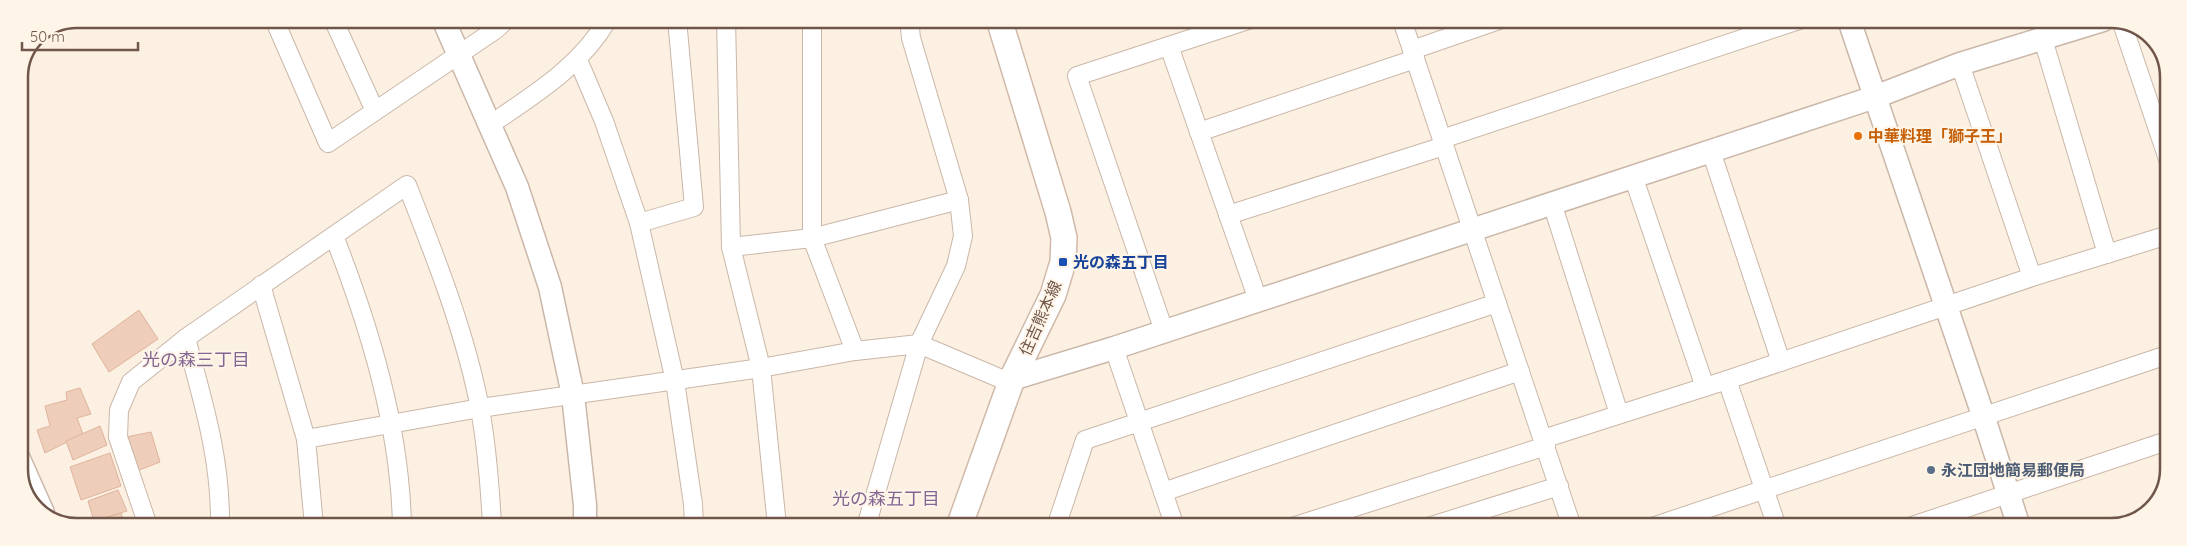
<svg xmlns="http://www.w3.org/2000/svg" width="2187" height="546" viewBox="0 0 2187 546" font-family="Quicksand,'Noto Sans JP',sans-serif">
	<rect width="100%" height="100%" fill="#fbf0e1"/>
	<!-- building -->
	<g fill="#eecebb" stroke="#e0b49c">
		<path d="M139,310L158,339L109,372L92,344Z"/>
		<path d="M80,388L91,414L77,418L83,434L45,453L37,430L50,426L45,406L67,400L66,392Z"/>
		<path d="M100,426L107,445L73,460L66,441Z"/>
		<path d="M151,432L160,462L137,471L126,437Z"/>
		<path d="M110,453L121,486L81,500L70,467Z"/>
		<path d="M118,490L127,511L94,521L88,501Z"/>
		<path d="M121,513L125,526H88L87,523Z"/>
	</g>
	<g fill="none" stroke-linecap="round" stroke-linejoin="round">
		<defs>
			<g id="minor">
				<path d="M274,19L328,143L495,30L507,19"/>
				<path d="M333,19L375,111"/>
				<path d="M726,19L731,247L761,368L777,526"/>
				<path d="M812,19V238L855,351"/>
				<path d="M1402,20L1572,527"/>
				<path d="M2121,20L2168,159"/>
				<path d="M2043,39L2107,254"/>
				<path d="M1169,46L1258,300"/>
				<path d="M1412,50L1499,20"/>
				<path d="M578,60L604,121L639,223L675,381L693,504L694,526"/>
				<path d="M1960,64L2032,277"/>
				<path d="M491,124C535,94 581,66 608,19"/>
				<path d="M1199,132L1415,59"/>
				<path d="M1442,139L1799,20"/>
				<path d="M1711,151L1781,362"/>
				<path d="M1633,176L1705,387"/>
				<path d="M1552,203L1619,414"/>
				<path d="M1228,215L1444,146"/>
				<path d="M639,223L694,207L677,19"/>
				<path d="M334,236C370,328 400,427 402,526"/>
				<path d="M731,247L812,238L959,200"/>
				<path d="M261,285L306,439L314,526"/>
				<path d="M1164,331L1077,76L1251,19"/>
				<path d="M186,338C203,402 221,458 220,526"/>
				<path d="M1114,348L1175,527"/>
				<path d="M1727,380L1777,527"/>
				<path d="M306,439L480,408L761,368L855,351L919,344L1011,383"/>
				<path d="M1543,439L1727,380L2032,277L2168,235"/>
				<path d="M1163,492L1520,371"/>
				<path d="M148,526L118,437L119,410L131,382L186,338L407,185C435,256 466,334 480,409C487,448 490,487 492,526"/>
				<path d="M866,527L919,344L956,266L963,236L959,200L911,38L909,19"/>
				<path d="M1056,527L1085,440L1497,303"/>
				<path d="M1292,527L1546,446"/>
				<path d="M1428,527L1559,486"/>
				<path d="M1652,527L2167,355"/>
				<path d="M1909,527L2167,441"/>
			</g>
			<g id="tertiary">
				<path d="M443,19L517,187L550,287L573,395L585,505V526"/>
				<path d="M1849,20L1984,418L2019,527"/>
				<path d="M1012,379L1114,348L1875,97L1960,64L2103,20"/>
				<path d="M19,459L43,513"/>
			</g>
			<path id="secondary" d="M959,527L1012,379L1053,295L1063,262L1064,238L1058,212L999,19"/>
		</defs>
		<!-- minor casing -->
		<use href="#minor" stroke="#cab7a9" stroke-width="20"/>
		<!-- tertiary casing -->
		<use href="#tertiary" stroke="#cab7a9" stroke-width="25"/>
		<!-- secondary casing -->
		<use href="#secondary" stroke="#d0b9a9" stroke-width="28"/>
		<!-- minor -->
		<use href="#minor" stroke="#fff" stroke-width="18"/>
		<!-- tertiary -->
		<use href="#tertiary" stroke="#fff" stroke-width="22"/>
		<!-- secondary -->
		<use href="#secondary" stroke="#fff" stroke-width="25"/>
	</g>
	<!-- markers -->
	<circle fill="#e8710a" stroke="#fef4e7" stroke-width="2" cx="1858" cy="136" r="5"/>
	<rect fill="#1a4fb4" stroke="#fef4e7" stroke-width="2" x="1058" y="257" width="10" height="10" rx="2.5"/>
	<circle fill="#5c6f8a" stroke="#fef4e7" stroke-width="2" cx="1931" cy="470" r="5"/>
	<g text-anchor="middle" stroke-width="4" stroke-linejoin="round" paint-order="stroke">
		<!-- food labels -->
		<g font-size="16" font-weight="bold" fill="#c56008" stroke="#fef4e7" text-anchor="start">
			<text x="1868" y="142">中華料理「獅子王」</text>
		</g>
		<!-- transit labels -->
		<g font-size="16" font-weight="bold" fill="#164399" stroke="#fef4e7" text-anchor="start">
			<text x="1073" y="268">光の森五丁目</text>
		</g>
		<!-- street labels -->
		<g font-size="16" fill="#70564a" stroke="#fef4e7">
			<text transform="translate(1040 318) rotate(-66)" y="6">住吉熊本線</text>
		</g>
		<!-- service labels -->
		<g font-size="16" font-weight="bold" fill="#4e5e75" stroke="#fef4e7" text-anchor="start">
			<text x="1941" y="476">永江団地簡易郵便局</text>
		</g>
		<!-- neighbourhood labels -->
		<g font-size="18" fill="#836693" stroke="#fef4e7">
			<text x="196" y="366">光の森三丁目</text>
			<text x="886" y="505">光の森五丁目</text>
		</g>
	</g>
	<!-- crop -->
	<path d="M0 0H2187V546H0ZM77 28H2111A49 49 0 0 1 2160 77V469A49 49 0 0 1 2111 518H77A49 49 0 0 1 28 469V77A49 49 0 0 1 77 28Z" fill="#fef4e7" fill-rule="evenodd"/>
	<path fill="none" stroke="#70564a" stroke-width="2.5" d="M77 28H2111A49 49 0 0 1 2160 77V469A49 49 0 0 1 2111 518H77A49 49 0 0 1 28 469V77A49 49 0 0 1 77 28Z"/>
	<!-- scale -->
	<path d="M22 42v8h116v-8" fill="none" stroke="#70564a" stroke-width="2.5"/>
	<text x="30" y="42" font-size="15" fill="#70564a" stroke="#fef4e7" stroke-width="4" paint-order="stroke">50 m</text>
</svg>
